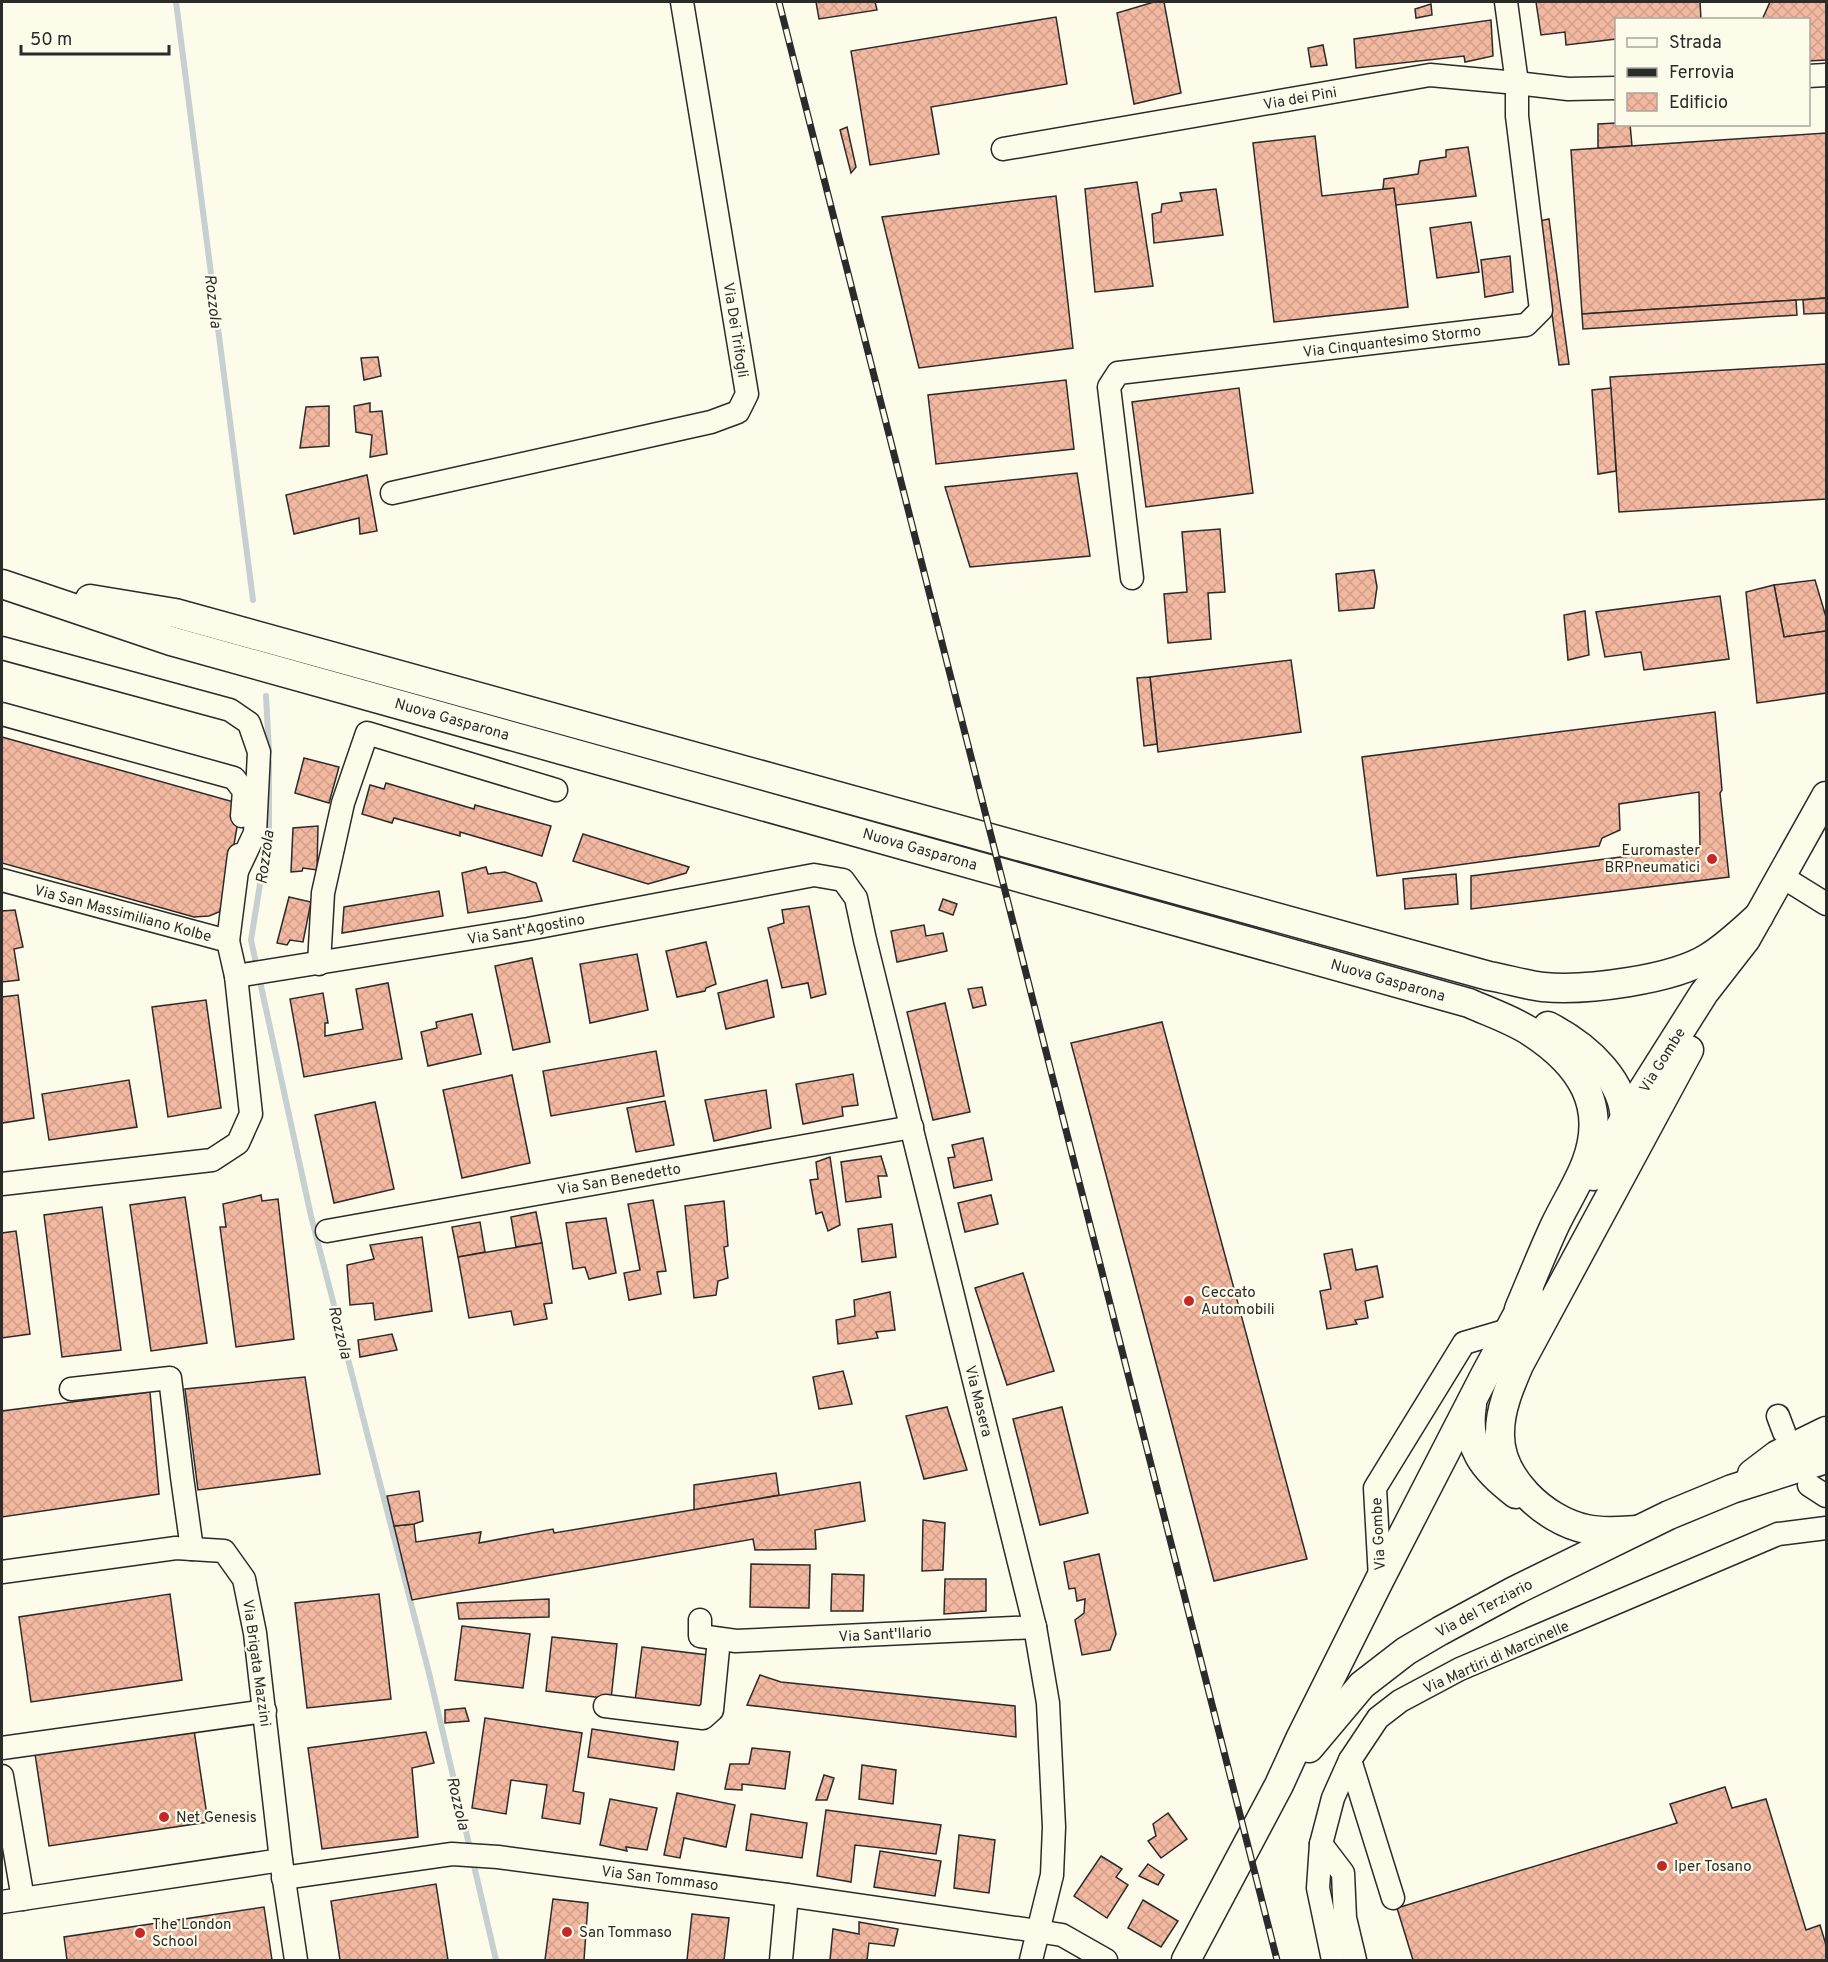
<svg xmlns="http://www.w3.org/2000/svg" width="1828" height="1962" viewBox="0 0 1828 1962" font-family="Overpass,sans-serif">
	<defs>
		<pattern id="building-cross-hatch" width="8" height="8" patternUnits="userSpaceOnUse" patternTransform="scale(1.5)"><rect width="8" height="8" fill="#f2b8a0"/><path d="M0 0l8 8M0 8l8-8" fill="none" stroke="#d09e8a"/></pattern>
	</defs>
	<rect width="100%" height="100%" fill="#fdfbea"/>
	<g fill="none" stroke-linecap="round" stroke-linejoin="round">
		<!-- stream -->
		<g stroke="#c7d0d0" stroke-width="6">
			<path d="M176,2L253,600"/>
			<path d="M266,696L269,751"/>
			<path d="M269,762V828L251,940L311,1216L429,1673L496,1960"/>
		</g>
	</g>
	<!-- building -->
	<g fill="url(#building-cross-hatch)" stroke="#2b2b2b" stroke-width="1.5">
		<path d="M816,2H875L877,10L819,19Z"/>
		<path d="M1154,2H1164L1181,93L1134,104L1117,13Z"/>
		<path d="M1536,2H1700L1701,20H1616V39L1566,45L1565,32L1541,35Z"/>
		<path d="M1770,2H1826V60L1808,61V20H1762Z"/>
		<path d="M1431,4L1432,15L1416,18L1415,9Z"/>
		<path d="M1056,17L1067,84L931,107L939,154L870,165L851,51Z"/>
		<path d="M1491,20L1493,56L1465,62L1464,56L1356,68L1354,39Z"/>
		<path d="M1323,45L1327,65L1311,67L1308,48Z"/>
		<path d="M1616,123L1630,124L1632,146L1598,148V124Z"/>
		<path d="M847,127L856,167L851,173L840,130Z"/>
		<path d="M1826,133V298L1582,314L1571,150Z"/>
		<path d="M1315,136L1322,196L1394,188L1408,307L1274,322L1253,143Z"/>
		<path d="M1468,147L1476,196L1396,205L1394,188L1383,189L1384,179L1418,174L1420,161L1446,157V150Z"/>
		<path d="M1137,182L1153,286L1095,292L1085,189Z"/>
		<path d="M1216,189L1223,235L1154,243L1152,214L1161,212L1162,204L1182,201L1180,193Z"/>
		<path d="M1056,196L1073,348L919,368L882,217Z"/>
		<path d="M1549,219L1569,364L1559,365L1539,221Z"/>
		<path d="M1471,222L1479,272L1437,278L1430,228Z"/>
		<path d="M1510,256L1513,292L1485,297L1481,260Z"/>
		<path d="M1826,298V313L1804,314L1803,300Z"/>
		<path d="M1796,300L1797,315L1583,329L1582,314Z"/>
		<path d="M378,357L381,376L364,380L361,358Z"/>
		<path d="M1826,364V499L1619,512L1610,377Z"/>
		<path d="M1066,380L1074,449L936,464L928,395Z"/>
		<path d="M1239,388L1253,493L1146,507L1132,402Z"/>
		<path d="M1611,388L1616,471L1598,474L1592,390Z"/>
		<path d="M370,403V412L382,411L387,454L370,457L372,435L356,432L354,406Z"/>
		<path d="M329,406V446L300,448L306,407Z"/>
		<path d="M1077,473L1090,556L970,567L945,487Z"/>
		<path d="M367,475L377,531L360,534L359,518L294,534L286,495Z"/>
		<path d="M1220,529L1225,592L1208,593L1211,639L1168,643L1164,594L1187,592L1182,532Z"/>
		<path d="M1374,570L1377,587L1374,608L1339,611L1336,574Z"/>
		<path d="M1815,580L1826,617V631L1784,637L1774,585Z"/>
		<path d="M1774,585L1784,637L1826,631V693L1757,703L1746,592Z"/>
		<path d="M1720,596L1729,659L1644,670L1641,652L1605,657L1596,612Z"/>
		<path d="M1585,611L1589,655L1568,660L1564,615Z"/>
		<path d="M1291,660L1301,732L1158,752L1150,677Z"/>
		<path d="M1150,677L1157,744L1144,746L1137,678Z"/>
		<path d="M1715,712L1722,790L1720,793L1729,877L1471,909V876L1700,847L1699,792L1619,804L1620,830L1602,838L1599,846L1377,876L1362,757Z"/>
		<path d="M2,737L241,804L224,902L219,912L209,916L194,917L2,863Z"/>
		<path d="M304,758L339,767L329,803L295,793Z"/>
		<path d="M386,783L474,809L475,805L551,826L542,856L460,832V836L394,818L392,823L362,814L370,785L384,789Z"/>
		<path d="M318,826L317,870L303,868L302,871L291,872L293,828Z"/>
		<path d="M583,834L689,867L686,873L648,884L573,861Z"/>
		<path d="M486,867L488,874L505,872L536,883L542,901L468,913L462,873Z"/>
		<path d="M1456,874L1458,904L1405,909L1403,879Z"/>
		<path d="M439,891L443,916L342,933L344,907Z"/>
		<path d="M289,897L311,902L303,942L290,940L287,945L277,943Z"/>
		<path d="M943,899L957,904L953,915L939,910Z"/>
		<path d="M809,906L826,994L811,998L808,983L782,988L768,928L784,923L782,910Z"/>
		<path d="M15,910L23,947L14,949L19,980L2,982V911Z"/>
		<path d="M924,925L926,936L943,933L947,951L897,962L891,931Z"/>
		<path d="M706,942L716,984L706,988L705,991L677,997L666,951Z"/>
		<path d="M637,954L648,1010L590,1023L580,964Z"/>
		<path d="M532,958L550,1042L513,1050L495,966Z"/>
		<path d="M767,980L774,1017L726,1029L718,993Z"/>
		<path d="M388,983L402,1059L304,1077L290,999L323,993L328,1023H325V1036L363,1029L356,989Z"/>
		<path d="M982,987L986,1005L973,1008L968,989Z"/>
		<path d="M18,995L34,1118L2,1123V997Z"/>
		<path d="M206,1000L221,1108L168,1117L152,1007Z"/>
		<path d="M945,1003L970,1112L933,1120L907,1012Z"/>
		<path d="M472,1014L481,1054L428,1066L421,1032L437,1028L436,1022Z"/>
		<path d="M1162,1022L1307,1559L1214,1581L1071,1043Z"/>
		<path d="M656,1051L664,1096L551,1116L543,1071Z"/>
		<path d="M853,1074L858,1105L842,1107L843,1116L803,1124L796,1084Z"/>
		<path d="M512,1075L530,1163L462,1178L443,1090Z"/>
		<path d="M129,1080L137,1127L49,1140L42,1094Z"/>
		<path d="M766,1090L771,1128L714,1141L705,1100Z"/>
		<path d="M665,1101L674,1145L636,1152L627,1108Z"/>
		<path d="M375,1102L394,1189L334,1203L315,1115Z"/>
		<path d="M983,1138L992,1180L954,1188L948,1158L955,1157L952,1145Z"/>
		<path d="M881,1156L887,1176H878L881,1197L846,1202L841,1162Z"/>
		<path d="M830,1157L840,1225L828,1231L822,1212L816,1214L810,1180L818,1179L816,1162Z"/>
		<path d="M261,1195L262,1201L278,1199L294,1339L236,1347L220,1227H226L223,1204Z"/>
		<path d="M991,1195L998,1224L965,1232L958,1203Z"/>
		<path d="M185,1197L207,1343L151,1351L130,1205Z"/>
		<path d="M653,1200L666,1271L657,1272L661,1294L629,1300L624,1273L640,1270L628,1204Z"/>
		<path d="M724,1201L728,1246L724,1247L728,1278L718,1281L716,1295L694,1298L685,1206Z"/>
		<path d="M102,1207L121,1350L62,1357L44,1215Z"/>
		<path d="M536,1212L542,1243L516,1247L511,1217Z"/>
		<path d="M606,1218L616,1273L589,1279L585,1267L573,1269L566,1223Z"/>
		<path d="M480,1222L485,1252L458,1257L452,1227Z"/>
		<path d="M892,1224L896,1257L862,1262L858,1229Z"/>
		<path d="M16,1231L30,1334L2,1338V1233Z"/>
		<path d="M422,1237L432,1311L375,1320L373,1303L350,1305L347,1265L374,1259L370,1245Z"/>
		<path d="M542,1243L552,1303L544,1304L547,1319L514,1325L511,1311L469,1318L458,1257Z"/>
		<path d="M1352,1249L1356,1270L1377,1266L1383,1297L1365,1301L1368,1318L1355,1320L1357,1324L1327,1329L1320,1291L1331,1289L1324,1254Z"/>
		<path d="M1023,1273L1054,1371L1007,1385L975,1288Z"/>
		<path d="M890,1292L895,1330L876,1332L878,1338L838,1344L836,1320L855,1316L854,1300Z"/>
		<path d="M392,1334L397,1350L360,1357L358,1340Z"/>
		<path d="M843,1371L852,1404L819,1409L813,1377Z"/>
		<path d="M305,1377L320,1474L198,1490L185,1389Z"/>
		<path d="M150,1392L159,1494L2,1517V1411Z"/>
		<path d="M947,1407L967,1470L924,1479L906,1416Z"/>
		<path d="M1062,1407L1088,1513L1040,1525L1013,1419Z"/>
		<path d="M776,1473L779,1495L694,1510V1485Z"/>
		<path d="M860,1482L865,1521L815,1530L816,1549L755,1550L753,1539L412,1600L394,1526L414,1524L416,1542L481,1532L479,1543L553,1529L554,1533Z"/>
		<path d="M419,1491L423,1521L414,1524L394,1526L387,1496Z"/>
		<path d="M923,1520L945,1523L943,1570L922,1571Z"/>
		<path d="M1099,1554L1116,1634L1110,1650L1082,1655L1075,1620L1084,1613L1085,1599L1077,1601L1075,1588L1069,1589L1064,1562Z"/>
		<path d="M751,1564L810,1565L809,1608L750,1607Z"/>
		<path d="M832,1574L864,1575L863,1611H831Z"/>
		<path d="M945,1579H986V1611L944,1614Z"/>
		<path d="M170,1594L182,1680L31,1702L19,1617Z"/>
		<path d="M379,1594L391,1699L307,1708L295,1603Z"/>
		<path d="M549,1599V1617L459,1619L457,1603Z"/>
		<path d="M462,1626L530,1634L523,1688L455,1680Z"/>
		<path d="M552,1637L617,1644L611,1699L546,1691Z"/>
		<path d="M642,1647L708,1655L701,1710L635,1701Z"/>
		<path d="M760,1675L781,1682L1015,1706L1016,1737L747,1705Z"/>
		<path d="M465,1708L469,1721L445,1723V1710Z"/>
		<path d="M485,1718L582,1733L573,1791L584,1793L580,1824L542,1818L547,1785L511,1780L506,1814L472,1808Z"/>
		<path d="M592,1729L678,1742L674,1770L588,1757Z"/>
		<path d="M194,1730L208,1822L49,1846L35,1754Z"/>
		<path d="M426,1732L434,1763L412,1768L418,1837L322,1849L308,1748Z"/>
		<path d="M752,1748L790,1752L785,1789L742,1784V1790L725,1789L730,1764H749Z"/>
		<path d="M862,1765L896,1770L893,1804L859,1799Z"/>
		<path d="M824,1775L834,1778L827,1800H816Z"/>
		<path d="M1725,1787L1732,1808L1766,1799L1806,1930L1820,1925L1826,1945V1960H1413L1397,1908L1677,1823L1670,1804Z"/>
		<path d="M677,1793L735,1805L726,1847L684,1838L680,1858L664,1855Z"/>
		<path d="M610,1799L657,1808L647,1850L626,1847L627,1851L600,1845Z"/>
		<path d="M826,1810L941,1825L936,1854L855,1845L851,1882L817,1876Z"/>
		<path d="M1168,1813L1187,1839L1161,1858L1148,1841L1156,1836L1153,1824Z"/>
		<path d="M751,1814L807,1823L802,1858L746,1850Z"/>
		<path d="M959,1835L995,1840L989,1893L954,1888Z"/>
		<path d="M880,1851L941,1861L935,1896L874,1887Z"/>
		<path d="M1101,1856L1122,1869L1116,1877L1128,1885L1107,1918L1074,1896Z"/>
		<path d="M1148,1864L1164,1875L1158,1885L1139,1876Z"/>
		<path d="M436,1884L448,1960H340L331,1901Z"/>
		<path d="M553,1899L588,1903L584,1960H545Z"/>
		<path d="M1143,1900L1178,1921L1161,1947L1128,1928Z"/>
		<path d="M264,1907L272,1960H67L64,1937Z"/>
		<path d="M692,1914L729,1918L724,1960H687Z"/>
		<path d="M859,1922L898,1929L894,1946L869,1943L867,1960H869H830L833,1929L859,1934Z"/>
	</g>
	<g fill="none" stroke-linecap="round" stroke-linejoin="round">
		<defs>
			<g id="minor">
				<path d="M1808,76L1826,75"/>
				<path d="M1003,149L1430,75L1517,83L1506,2"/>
				<path d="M392,493L711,422L738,412L747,394L682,2"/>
				<path d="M1132,578L1109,387L1118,373L1526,325L1541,310L1517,116V83L1568,89L1616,88"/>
				<path d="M2,648L230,710L249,723L259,752L255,833L238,869"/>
				<path d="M2,714L234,778L244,791L242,816"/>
				<path d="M1781,876L1826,904"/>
				<path d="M2,880L228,941L236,976L251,1114L238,1143L212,1160L2,1184"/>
				<path d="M228,941L239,855"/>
				<path d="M319,964L323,893L343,803L367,733L556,790"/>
				<path d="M236,976L528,929L814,875L843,880L856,898L865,940L1035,1627L1048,1703L1054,1827L1052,1875L1031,1960"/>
				<path d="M327,1231L912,1127"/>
				<path d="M71,1389L170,1378L182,1477L192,1549"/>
				<path d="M1778,1416L1784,1432"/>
				<path d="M1809,1485L1826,1496"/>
				<path d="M2,1572L176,1548L224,1551L244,1579L255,1633L281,1860L296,1960"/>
				<path d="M1380,1579L1375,1488L1464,1343L1508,1330"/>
				<path d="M700,1620V1636L736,1641L1035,1627"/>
				<path d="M605,1706L703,1718L712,1710L719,1639"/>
				<path d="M2,1748L265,1711"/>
				<path d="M1350,1760L1393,1898"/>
				<path d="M2,1776L23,1899"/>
				<path d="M1321,1844L1343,1873L1345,1918L1355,1960"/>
				<path d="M283,1878L452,1854L498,1857L787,1895L1037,1931L1062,1935L1106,1960"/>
				<path d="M2,1902L281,1860"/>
				<path d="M781,1960L787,1895"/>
				<path d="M1333,1960L1318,1888L1321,1844L1333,1798L1350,1760L1378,1718L1400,1701L1460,1669L1778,1534L1826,1528"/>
			</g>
			<g id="major">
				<path d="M2,584L171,641L1469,1003C1489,1012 1513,1020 1531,1032C1580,1064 1608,1105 1586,1163C1578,1184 1565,1204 1555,1225C1542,1253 1531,1281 1519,1309"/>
				<path d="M90,599L175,613L1489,976C1507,979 1525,985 1543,987C1585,991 1673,980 1709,957C1727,946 1743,930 1759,916"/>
				<path d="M1548,1026C1585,1045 1631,1083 1624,1130"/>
				<path d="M1593,1176L1625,1118L1704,993L1746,939L1826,796"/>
				<path d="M1472,1405C1465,1447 1484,1470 1516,1494"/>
				<path d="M1752,1474L1777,1455L1826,1431"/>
				<path d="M1637,1530C1619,1531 1603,1533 1586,1529C1544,1520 1498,1477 1500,1432C1500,1409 1510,1386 1519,1365L1689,1050"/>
				<path d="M1309,1748L1362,1685L1406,1651L1440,1631L1514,1591L1669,1515L1732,1489L1826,1459"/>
				<path d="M1186,1960L1279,1785L1300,1739L1380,1579L1485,1375L1529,1293"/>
			</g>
		</defs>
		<!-- minor casing -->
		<use href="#minor" stroke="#2b2b2b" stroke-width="25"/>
		<!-- major casing -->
		<use href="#major" stroke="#2b2b2b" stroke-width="31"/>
		<!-- minor -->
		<use href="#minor" stroke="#fdfbea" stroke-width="22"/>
		<!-- major -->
		<use href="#major" stroke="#fdfbea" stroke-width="28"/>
		<defs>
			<path id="rail" d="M779,2L1277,1960"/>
		</defs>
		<!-- rail casing -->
		<use href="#rail" stroke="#2b2b2b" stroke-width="7"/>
		<!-- rail -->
		<use href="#rail" stroke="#fdfbea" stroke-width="4.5" stroke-dasharray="14" stroke-linecap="butt"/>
	</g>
	<!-- markers -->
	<g fill="#c62828" stroke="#fdfbea" stroke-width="2">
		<circle cx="1712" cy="859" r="6"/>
		<circle cx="1189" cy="1301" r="6"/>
		<circle cx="164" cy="1817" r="6"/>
		<circle cx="1662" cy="1866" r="6"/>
		<circle cx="567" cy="1932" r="6"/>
		<circle cx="140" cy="1933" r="6"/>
	</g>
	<g text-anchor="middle" stroke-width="4.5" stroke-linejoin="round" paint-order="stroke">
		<!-- street labels -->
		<g font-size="15" fill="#2b2b2b" stroke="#fdfbea">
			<text transform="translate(1300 98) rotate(-10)" y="5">Via dei Pini</text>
			<text transform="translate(736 330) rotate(81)" y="5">Via Dei Trifogli</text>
			<text transform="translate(1392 341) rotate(-7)" y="5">Via Cinquantesimo Stormo</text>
			<text transform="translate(452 719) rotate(16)" y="5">Nuova Gasparona</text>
			<text transform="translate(920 849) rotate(16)" y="5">Nuova Gasparona</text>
			<text transform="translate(123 913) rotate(15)" y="5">Via San Massimiliano Kolbe</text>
			<text transform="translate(526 929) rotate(-10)" y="5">Via Sant'Agostino</text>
			<text transform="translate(1388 980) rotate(16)" y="5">Nuova Gasparona</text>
			<text transform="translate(1662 1060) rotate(-58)" y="5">Via Gombe</text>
			<text transform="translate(619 1179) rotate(-10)" y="5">Via San Benedetto</text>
			<text transform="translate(979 1401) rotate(76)" y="5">Via Masera</text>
			<text transform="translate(1378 1534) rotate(-93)" y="5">Via Gombe</text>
			<text transform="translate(1484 1608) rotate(-28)" y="5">Via del Terziario</text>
			<text transform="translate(885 1634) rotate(-3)" y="5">Via Sant'Ilario</text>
			<text transform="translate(1496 1657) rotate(-24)" y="5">Via Martiri di Marcinelle</text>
			<text transform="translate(257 1663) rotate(82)" y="5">Via Brigata Mazzini</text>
			<text transform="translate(660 1878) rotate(7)" y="5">Via San Tommaso</text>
		</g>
		<!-- poi labels -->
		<g font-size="15" fill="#2b2b2b" stroke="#fdfbea" text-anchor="start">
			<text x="1700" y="855" text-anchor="end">Euromaster<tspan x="1700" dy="17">BRPneumatici</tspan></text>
			<text x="1201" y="1297">Ceccato<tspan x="1201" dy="17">Automobili</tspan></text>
			<text x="176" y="1822">Net Genesis</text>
			<text x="1674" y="1871">Iper Tosano</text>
			<text x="152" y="1929">The London<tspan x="152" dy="17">School</tspan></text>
			<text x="579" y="1937">San Tommaso</text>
		</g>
		<!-- water labels -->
		<g font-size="16" font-style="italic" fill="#2b2b2b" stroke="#fdfbea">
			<text transform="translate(214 301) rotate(83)" y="6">Rozzola</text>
			<text transform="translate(264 857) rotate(-82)" y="6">Rozzola</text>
			<text transform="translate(341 1332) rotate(76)" y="6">Rozzola</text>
			<text transform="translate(459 1803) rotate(77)" y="6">Rozzola</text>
		</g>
	</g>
	<!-- border -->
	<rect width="1828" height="1962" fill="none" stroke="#2b2b2b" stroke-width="6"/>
	<!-- legend -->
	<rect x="1615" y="18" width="195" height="108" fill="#fdfbea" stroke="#a9a89e" stroke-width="1.5"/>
	<rect x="1627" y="38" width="30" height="9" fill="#fdfbea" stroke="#a9a89e" stroke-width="1.5"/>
	<text x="1669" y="48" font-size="18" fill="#2b2b2b">Strada</text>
	<rect x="1627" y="68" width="30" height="9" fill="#2b2b2b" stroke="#a9a89e" stroke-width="1.5"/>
	<text x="1669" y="78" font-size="18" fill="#2b2b2b">Ferrovia</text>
	<rect x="1627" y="93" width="30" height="18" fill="url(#building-cross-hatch)" stroke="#a9a89e" stroke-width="1.5"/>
	<text x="1669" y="108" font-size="18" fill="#2b2b2b">Edificio</text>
	<!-- scale -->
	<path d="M21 45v9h148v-9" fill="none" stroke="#2b2b2b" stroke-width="3"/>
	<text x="30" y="45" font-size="18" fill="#2b2b2b" stroke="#fdfbea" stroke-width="4.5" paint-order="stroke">50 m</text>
</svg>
